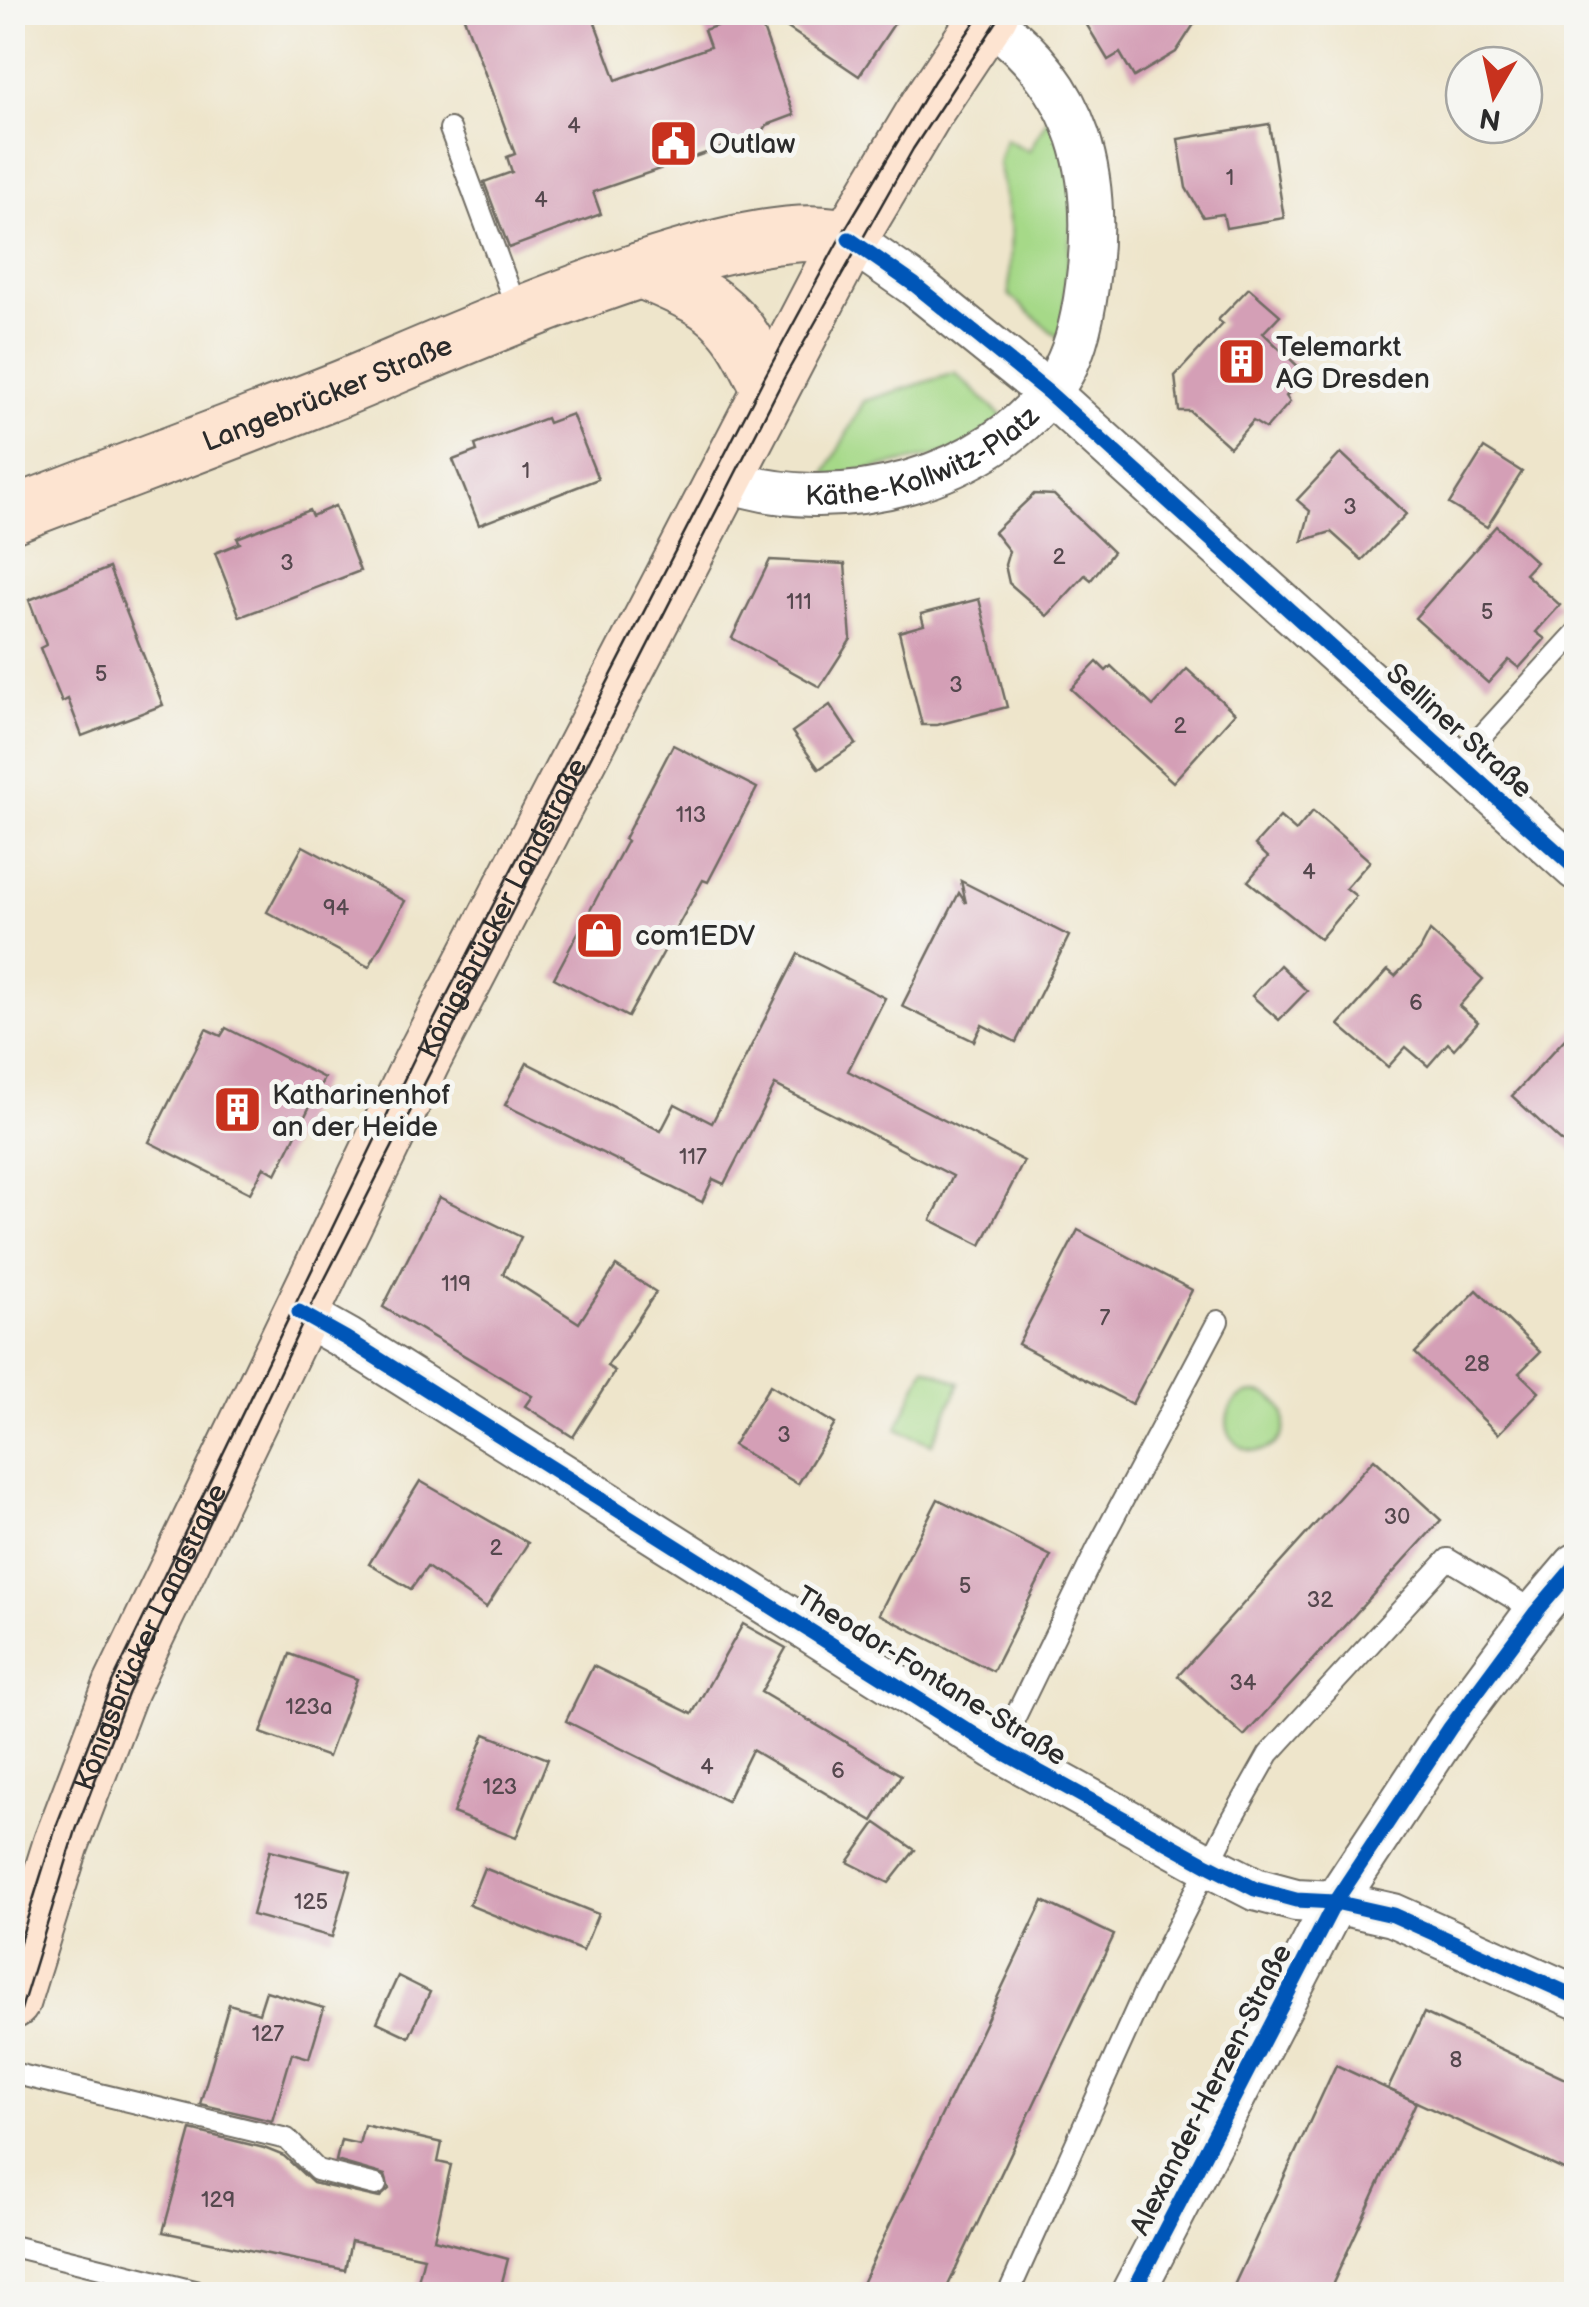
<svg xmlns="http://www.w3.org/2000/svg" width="1589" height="2307" viewBox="0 0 1589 2307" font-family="'Balsamiq Sans',sans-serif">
	<rect width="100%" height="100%" fill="#f6f6f2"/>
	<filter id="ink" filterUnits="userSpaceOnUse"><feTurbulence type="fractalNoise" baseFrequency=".01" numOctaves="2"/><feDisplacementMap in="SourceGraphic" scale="20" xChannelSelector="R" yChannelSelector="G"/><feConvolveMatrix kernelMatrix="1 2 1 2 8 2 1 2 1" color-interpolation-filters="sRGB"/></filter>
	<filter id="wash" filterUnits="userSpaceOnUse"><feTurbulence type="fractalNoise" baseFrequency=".0048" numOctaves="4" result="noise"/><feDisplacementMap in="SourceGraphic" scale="40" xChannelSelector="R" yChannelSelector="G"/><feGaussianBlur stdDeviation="2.25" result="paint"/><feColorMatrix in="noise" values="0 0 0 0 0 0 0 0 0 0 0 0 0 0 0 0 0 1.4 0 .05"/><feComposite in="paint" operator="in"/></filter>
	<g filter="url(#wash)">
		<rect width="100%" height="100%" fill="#eee5cb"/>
		<!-- green -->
		<g fill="#a6d988" stroke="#68825a" stroke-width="2.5">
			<path d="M1050,114L1076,164L1062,341L1009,295L1011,230L998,163L1005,139L1029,151Z"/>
			<path d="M955,373L1004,418L962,450L823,479L864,401Z"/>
			<path d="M925,1367L960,1383L932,1444L897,1429Z"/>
			<circle cx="1256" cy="1422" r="29"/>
		</g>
		<g id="blocks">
			<!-- building -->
			<g fill="#d49fb6">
				<path d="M462,12H591L616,80L710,47L704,30L757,12L794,115L767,125L761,134L593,192L601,214L509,248L484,182L512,172L507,157L515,154Z"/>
				<path d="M764,12H902L859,76Z"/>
				<path d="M1079,12H1202L1176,52L1134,77L1120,53L1108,60Z"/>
				<path d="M1269,124L1284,218L1226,228L1223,214L1203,217L1186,188L1178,139Z"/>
				<path d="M1249,288L1280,315L1263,333L1306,374L1286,396L1290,402L1266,429L1253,421L1230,447L1190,411H1179L1175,376L1223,324L1218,320Z"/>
				<path d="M572,414L598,479L479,525L453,460L477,451L475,445L546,418L548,423Z"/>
				<path d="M1484,448L1522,472L1487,527L1449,504Z"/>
				<path d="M1341,453L1406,514L1362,560L1331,532L1302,541L1310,511L1297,500Z"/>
				<path d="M1034,494L1054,495L1113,552L1091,580L1085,575L1047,616L1009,583L1005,565L1009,551L994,532Z"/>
				<path d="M335,506L360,571L240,617L215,553L240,543L237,538L309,510L312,516Z"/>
				<path d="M1496,526L1536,562L1525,574L1560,605L1536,632L1545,639L1519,668L1509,660L1488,683L1415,618Z"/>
				<path d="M770,560L845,564L851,639L820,687L732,638Z"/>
				<path d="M109,568L163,705L82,736L68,699L62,702L40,648L46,645L29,600Z"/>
				<path d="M979,599L1007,707L937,725H922L899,632L924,625L921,614Z"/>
				<path d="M1097,662L1106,671L1111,666L1153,706L1187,669L1235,713L1173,782L1071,689Z"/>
				<path d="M830,705L856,744L819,769L792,732Z"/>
				<path d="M673,745L757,788L708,882L703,880L628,1017L554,978L627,841L624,839Z"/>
				<path d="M1313,811L1370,861L1346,888L1356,896L1320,939L1248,881L1268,857L1255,845L1280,817L1296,831Z"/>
				<path d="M303,846L405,901L369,967L267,912Z"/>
				<path d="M961,881L1069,936L1016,1042L982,1025L974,1041L902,1006L959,893L966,903Z"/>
				<path d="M1430,931L1483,979L1459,1006L1478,1022L1454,1049L1448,1043L1428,1066L1406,1047L1388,1067L1339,1025L1388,970L1395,976L1420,950Z"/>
				<path d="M798,954L885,998L848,1071L1024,1161L981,1245L931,1220L953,1176L775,1085L724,1184L713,1179L702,1202L505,1105L527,1063L661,1131L675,1104L712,1123Z"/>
				<path d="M1280,965L1307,991L1279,1020L1252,996Z"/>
				<path d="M1576,1027V1155L1512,1096Z"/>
				<path d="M226,1028L324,1078L276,1174L264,1167L250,1193L149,1142L206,1029L221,1036Z"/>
				<path d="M439,1197L521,1237L503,1274L579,1323L616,1266L656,1292L607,1366L615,1371L573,1437L525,1406L532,1396L383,1307Z"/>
				<path d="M1078,1230L1192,1290L1132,1404L1018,1344Z"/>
				<path d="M1477,1290L1540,1352L1519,1373L1539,1392L1498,1434L1415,1353Z"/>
				<path d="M770,1385L835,1424L798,1484L733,1445Z"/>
				<path d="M1374,1459L1441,1520L1244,1736L1178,1676Z"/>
				<path d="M420,1481L528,1543L486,1608L427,1567L411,1589L369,1564Z"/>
				<path d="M938,1499L1051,1556L993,1671L879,1614Z"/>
				<path d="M743,1624L786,1648L761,1692L901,1775L873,1821L752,1750L727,1801L566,1721L593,1666L692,1714Z"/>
				<path d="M290,1654L357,1679L328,1757L261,1733Z"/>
				<path d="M485,1734L548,1759L516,1838L453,1813Z"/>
				<path d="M876,1823L915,1850L889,1883L848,1862Z"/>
				<path d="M270,1850L351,1871L332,1937L252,1915Z"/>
				<path d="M484,1868L598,1914L583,1951L469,1905Z"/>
				<path d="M1043,1901L1114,1935L944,2294H857Z"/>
				<path d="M398,1976L430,1992L409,2037L377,2022Z"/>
				<path d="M266,1991L324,2008L309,2058L292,2053L272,2121L200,2104L229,2004L259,2013Z"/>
				<path d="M1424,2013L1576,2084V2148L1566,2171L1388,2089Z"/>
				<path d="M1336,2065L1416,2102L1328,2294H1230Z"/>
				<path d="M364,2125L442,2143L438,2162L451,2165L434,2239L508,2259L499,2294H415L424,2257L351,2241L345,2270L163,2232L191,2130L264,2148L284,2156L313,2183L379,2198L389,2189L385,2175L336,2161L341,2140L359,2144Z"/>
			</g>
		</g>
	</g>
	<g filter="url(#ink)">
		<use href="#blocks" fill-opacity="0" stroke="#6f6c63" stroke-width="2.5"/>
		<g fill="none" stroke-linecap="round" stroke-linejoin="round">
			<defs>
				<g id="service">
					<path d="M450,129L519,315"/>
					<path d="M1458,762L1576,633"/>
					<path d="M999,1750L1097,1549L1218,1321"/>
					<path d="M12,2073L287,2139L317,2170L376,2185"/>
					<path d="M12,2246L206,2294"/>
					<path d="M1008,2294L1144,1992L1230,1823L1269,1754L1448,1559L1536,1612"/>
				</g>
				<g id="minor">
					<path d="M849,239L915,285L1049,393L1576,869"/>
					<path id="s1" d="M724,479C834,520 993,480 1058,380C1076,353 1083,317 1087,286C1102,175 1081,86 987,19"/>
					<path d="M299,1312L347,1339L999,1750L1208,1865L1255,1889L1296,1900L1335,1902L1393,1915L1576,1997"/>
					<path d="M1132,2294L1335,1902L1450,1728L1536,1612L1576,1565"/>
				</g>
				<g id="secondary">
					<path d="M641,270C671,284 707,296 729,321C747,340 757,365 770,388"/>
					<path id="s2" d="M12,515C121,473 230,433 338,390C440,349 751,204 849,239"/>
					<path id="s3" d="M12,2001L61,1844L121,1687L422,1061L849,239L927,108L991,12"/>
				</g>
			</defs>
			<!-- service casing -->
			<use href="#service" stroke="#6f6c63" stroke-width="24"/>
			<!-- minor casing -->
			<use href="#minor" stroke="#6f6c63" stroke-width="46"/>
			<!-- secondary casing -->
			<use href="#secondary" stroke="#6f6c63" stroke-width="59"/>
			<!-- service -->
			<use href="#service" stroke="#fff" stroke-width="20"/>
			<!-- minor -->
			<use href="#minor" stroke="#fff" stroke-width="42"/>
			<!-- secondary -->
			<use href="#secondary" stroke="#fde4d1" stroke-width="55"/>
			<!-- tram -->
			<g stroke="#2b2b2b" stroke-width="2.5">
				<path d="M12,1967L57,1824L112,1683L414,1059L764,378L841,236L934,81L982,12"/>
				<path d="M12,2039L76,1830L128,1694L306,1316L784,378L913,149L1003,12"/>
			</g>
			<defs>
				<g id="cycleway">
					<path d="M849,239L915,285L1049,393L1576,869"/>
					<path d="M299,1312L347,1339L999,1750L1208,1865L1255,1889L1296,1900L1335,1902L1393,1915L1576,1997"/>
					<path d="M1132,2294L1335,1902L1450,1728L1536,1612L1576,1565"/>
				</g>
			</defs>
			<!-- cycleway casing -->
			<use href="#cycleway" stroke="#f6f6f2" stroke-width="21"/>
			<!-- cycleway -->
			<use href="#cycleway" stroke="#0057b8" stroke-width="15"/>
		</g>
	</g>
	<!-- icons -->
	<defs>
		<symbol id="civic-square" viewBox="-11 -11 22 22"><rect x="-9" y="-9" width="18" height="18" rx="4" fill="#c8321e" stroke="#f6f6f2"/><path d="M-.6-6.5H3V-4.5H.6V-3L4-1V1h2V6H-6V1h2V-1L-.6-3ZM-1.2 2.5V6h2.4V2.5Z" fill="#fff"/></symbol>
		<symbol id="building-square" viewBox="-11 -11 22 22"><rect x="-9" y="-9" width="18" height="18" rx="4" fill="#c8321e" stroke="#f6f6f2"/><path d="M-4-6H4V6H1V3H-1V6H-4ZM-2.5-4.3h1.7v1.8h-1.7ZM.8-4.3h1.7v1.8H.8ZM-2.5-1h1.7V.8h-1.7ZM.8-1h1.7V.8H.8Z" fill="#fff"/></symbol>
		<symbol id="shop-square" viewBox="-11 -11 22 22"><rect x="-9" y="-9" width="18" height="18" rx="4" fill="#c8321e" stroke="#f6f6f2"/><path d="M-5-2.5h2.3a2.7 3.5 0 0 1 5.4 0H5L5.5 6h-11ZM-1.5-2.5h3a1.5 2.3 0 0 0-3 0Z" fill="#fff"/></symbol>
	</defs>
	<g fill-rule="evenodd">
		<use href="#civic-square" x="646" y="116" width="55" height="55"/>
		<use href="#building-square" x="1214" y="334" width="55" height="55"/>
		<use href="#shop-square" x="572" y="908" width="55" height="55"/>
		<use href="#building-square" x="210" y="1082" width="55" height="55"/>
	</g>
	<g text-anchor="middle" stroke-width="10" stroke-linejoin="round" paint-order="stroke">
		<!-- number labels -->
		<g font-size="22" fill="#55484e">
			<text x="574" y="133">4</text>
			<text x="1230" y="185">1</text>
			<text x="541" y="207">4</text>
			<text x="526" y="478">1</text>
			<text x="1350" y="514">3</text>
			<text x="1059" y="564">2</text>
			<text x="287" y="570">3</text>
			<text x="799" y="609">111</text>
			<text x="1487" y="619">5</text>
			<text x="101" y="681">5</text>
			<text x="956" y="692">3</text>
			<text x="1180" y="733">2</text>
			<text x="691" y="822">113</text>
			<text x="1309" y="879">4</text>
			<text x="336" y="915">94</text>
			<text x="1416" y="1010">6</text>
			<text x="693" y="1164">117</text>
			<text x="456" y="1291">119</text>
			<text x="1105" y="1325">7</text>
			<text x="1477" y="1371">28</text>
			<text x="784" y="1442">3</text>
			<text x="1397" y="1524">30</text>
			<text x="496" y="1555">2</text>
			<text x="965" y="1593">5</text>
			<text x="1320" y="1607">32</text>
			<text x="1243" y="1690">34</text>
			<text x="309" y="1714">123a</text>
			<text x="707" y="1774">4</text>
			<text x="838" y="1778">6</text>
			<text x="500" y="1794">123</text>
			<text x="311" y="1909">125</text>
			<text x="268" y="2041">127</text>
			<text x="1456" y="2067">8</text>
			<text x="218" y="2207">129</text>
		</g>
		<!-- poi labels -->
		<g font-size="28" fill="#2b2b2b" stroke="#f6f6f2" text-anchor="start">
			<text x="709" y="153">Outlaw</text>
			<text x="1276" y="356">Telemarkt<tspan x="1276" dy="32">AG Dresden</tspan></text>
			<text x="635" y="945">com1EDV</text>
			<text x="272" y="1104">Katharinenhof<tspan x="272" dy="32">an der Heide</tspan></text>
		</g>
		<!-- street labels -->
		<g font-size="28" fill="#2b2b2b" stroke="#f6f6f2">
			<text dy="10" stroke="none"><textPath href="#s2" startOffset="338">Langebrücker Straße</textPath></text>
			<text dy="10" stroke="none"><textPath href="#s1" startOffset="208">Käthe-Kollwitz-Platz</textPath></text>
			<text transform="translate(1460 730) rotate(42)" y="10">Selliner Straße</text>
			<text dy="10" stroke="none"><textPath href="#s3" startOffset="1200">Königsbrücker Landstraße</textPath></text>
			<text dy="10" stroke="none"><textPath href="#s3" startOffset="390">Königsbrücker Landstraße</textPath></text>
			<text transform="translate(932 1675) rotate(32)" y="10">Theodor-Fontane-Straße</text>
			<text transform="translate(1210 2089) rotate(-63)" y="10">Alexander-Herzen-Straße</text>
		</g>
	</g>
	<!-- margin -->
	<rect width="1589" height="2307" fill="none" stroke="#f6f6f2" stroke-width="50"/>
	<!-- north arrow -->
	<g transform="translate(1494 95) rotate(189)"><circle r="48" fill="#f6f6f2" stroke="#a5a5a2" stroke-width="2.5"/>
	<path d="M0-8L18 38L0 25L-18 38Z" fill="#c8321e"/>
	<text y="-15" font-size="28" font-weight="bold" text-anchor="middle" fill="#2b2b2b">N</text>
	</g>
</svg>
